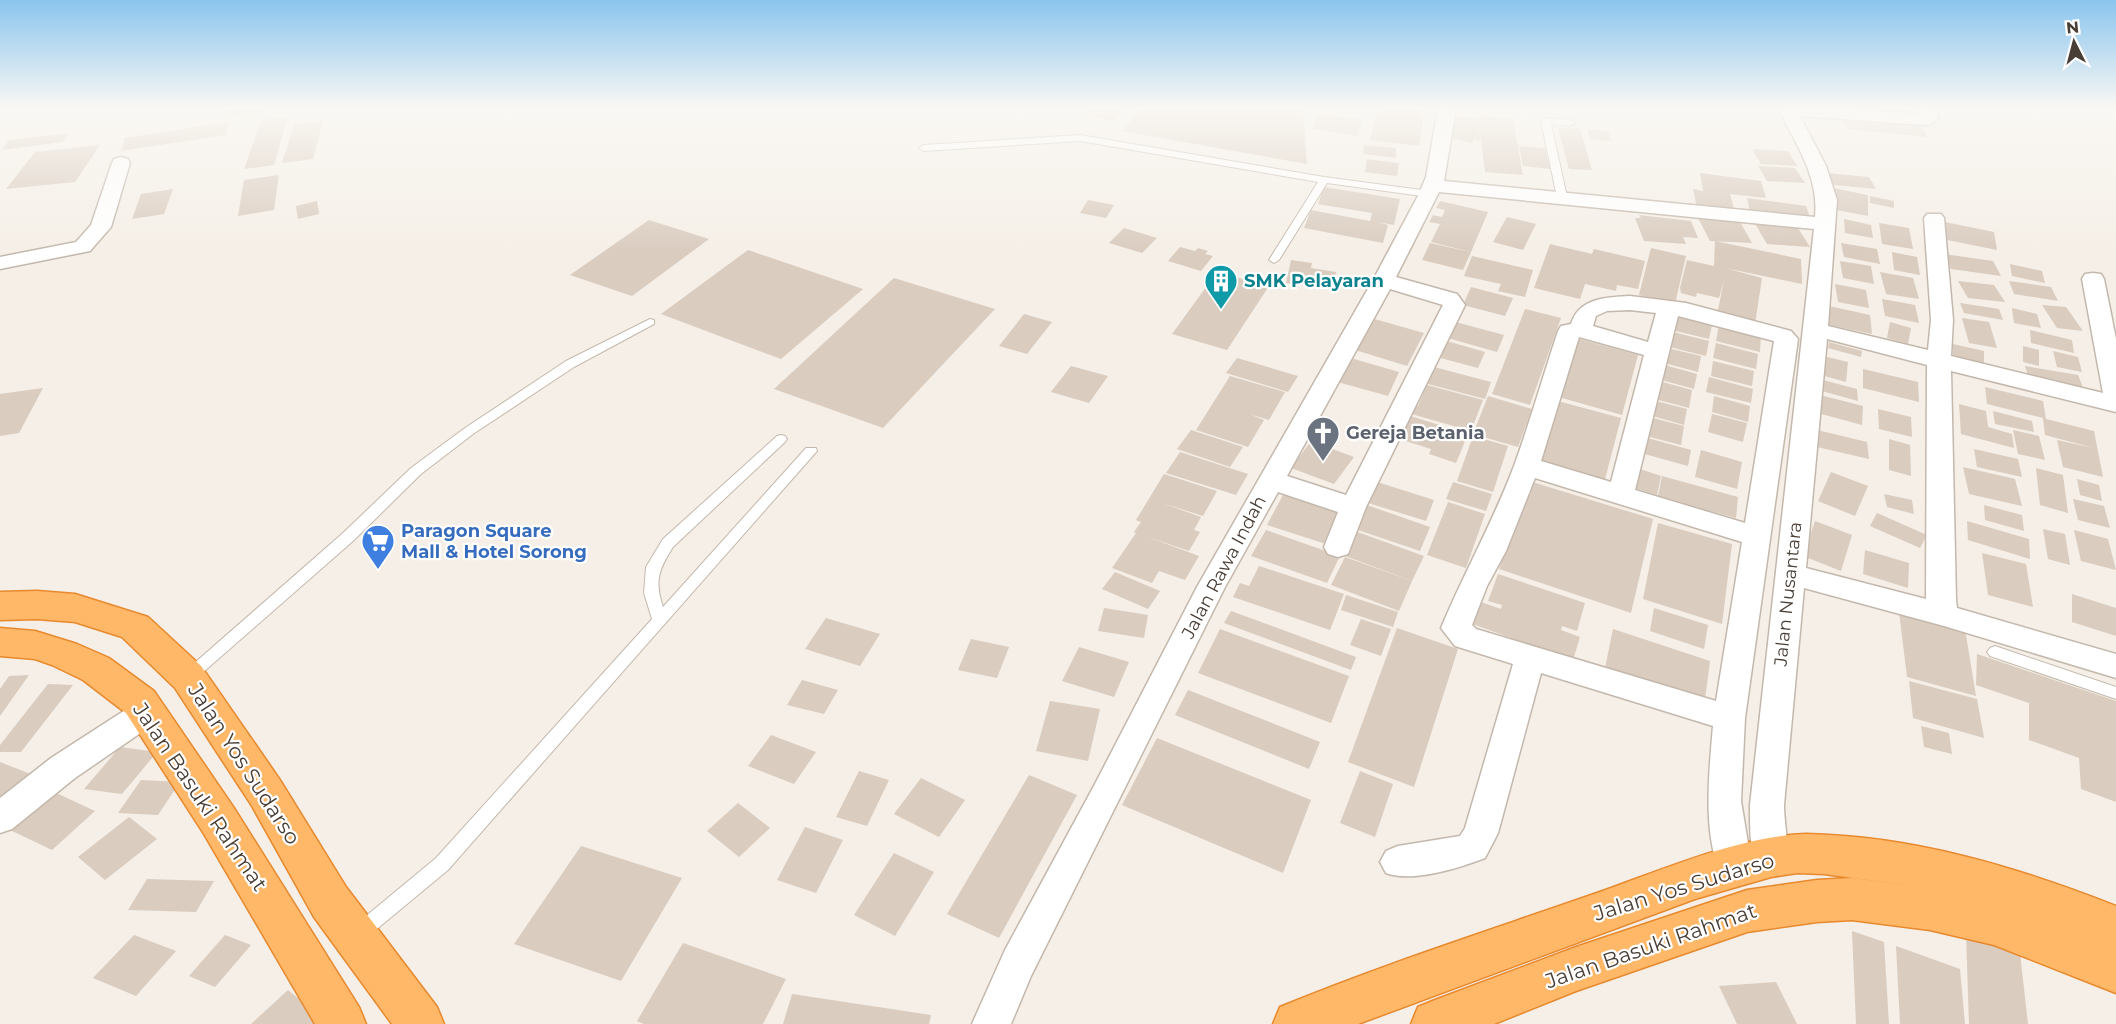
<svg xmlns="http://www.w3.org/2000/svg" width="2116" height="1024" viewBox="0 0 2116 1024" font-family="Montserrat,sans-serif">
	<rect width="100%" height="100%" fill="#f5efe7"/>
	<!-- building -->
	<g fill="#daccbf">
		<path d="M228,109H268L266,113L223,117Z"/>
		<path d="M1091,109H1125L1113,121L1084,115Z"/>
		<path d="M1141,109H1303L1307,164L1122,131Z"/>
		<path d="M1379,109H1422L1420,117L1424,118L1419,146L1370,140L1377,112L1391,113L1378,111Z"/>
		<path d="M1319,114L1362,120L1357,136L1313,129Z"/>
		<path d="M1478,115L1513,119L1523,175L1485,172L1479,122L1480,141L1473,140V143L1450,138L1449,116L1479,118Z"/>
		<path d="M1840,116L1920,124L1928,137L1846,129Z"/>
		<path d="M288,117L274,165L244,169L261,120Z"/>
		<path d="M323,121L313,159L282,163L294,125Z"/>
		<path d="M229,122L226,135L121,151L125,138Z"/>
		<path d="M1558,128L1580,129L1592,170L1569,169Z"/>
		<path d="M1587,129L1608,131L1611,141L1590,139Z"/>
		<path d="M69,133L63,142L2,150L9,140Z"/>
		<path d="M100,145L75,182L6,189L35,152Z"/>
		<path d="M1364,145L1396,148V158L1363,154Z"/>
		<path d="M1519,146L1545,148L1550,169L1523,166Z"/>
		<path d="M1752,149L1788,151L1797,166L1761,164Z"/>
		<path d="M1367,159L1399,163L1397,176L1365,172Z"/>
		<path d="M1758,166L1795,168L1805,183L1767,181Z"/>
		<path d="M1700,173L1761,181L1766,198L1730,194L1735,213L1697,208L1693,189L1703,191Z"/>
		<path d="M1828,173L1869,177L1876,189L1834,185Z"/>
		<path d="M279,175L274,210L238,216L244,180Z"/>
		<path d="M1324,187L1400,199L1394,225L1378,222L1388,225L1383,243L1304,228L1311,210L1370,221L1372,213L1318,204Z"/>
		<path d="M1833,188L1868,195V216L1831,209Z"/>
		<path d="M173,189L164,214L132,219L141,194Z"/>
		<path d="M1870,196L1894,201V208L1870,203Z"/>
		<path d="M1747,198L1806,206L1811,220L1750,212Z"/>
		<path d="M1088,200L1114,205L1106,218L1080,213Z"/>
		<path d="M317,201L319,214L298,219L296,206Z"/>
		<path d="M1440,201L1488,212L1471,252L1431,242L1440,224L1429,222L1433,215L1442,217L1445,210L1436,208Z"/>
		<path d="M1639,215L1691,221L1698,238L1683,237L1686,244L1644,241L1635,218H1641Z"/>
		<path d="M1507,217L1536,224L1523,250L1493,242Z"/>
		<path d="M1698,218L1739,220L1752,243L1710,241Z"/>
		<path d="M1844,219L1871,225L1873,238L1845,233Z"/>
		<path d="M649,220L709,239L632,296L570,275Z"/>
		<path d="M1940,221L1994,232L1997,250L1942,239Z"/>
		<path d="M1754,222L1796,225L1810,247L1767,244Z"/>
		<path d="M1879,223L1909,228L1913,249L1882,244Z"/>
		<path d="M1124,228L1157,238L1142,253L1109,243Z"/>
		<path d="M1715,241L1801,259L1802,284L1725,268L1762,278L1755,324L1717,315L1724,280L1719,298L1697,293L1696,297L1681,293L1680,288L1687,260L1714,266Z"/>
		<path d="M1430,243L1471,252L1463,270L1422,260Z"/>
		<path d="M1841,243L1877,249L1880,264L1844,257Z"/>
		<path d="M1550,244L1592,254L1594,249L1645,261L1638,289L1617,285L1616,291L1585,284L1580,299L1534,288Z"/>
		<path d="M1180,247L1195,251L1198,248L1208,251L1205,254L1213,256L1201,271L1168,261Z"/>
		<path d="M1651,248L1686,256L1675,304L1639,295Z"/>
		<path d="M748,250L863,289L781,359L661,314Z"/>
		<path d="M1892,252L1917,257L1920,275L1894,270Z"/>
		<path d="M1944,254L1993,261L2001,276L1951,269Z"/>
		<path d="M1472,256L1533,270L1525,297L1498,291L1501,284L1464,276Z"/>
		<path d="M1291,260L1312,263L1311,268L1336,272L1333,289L1286,283Z"/>
		<path d="M1840,261L1871,266L1874,284L1843,278Z"/>
		<path d="M2010,264L2042,271L2045,283L2012,276Z"/>
		<path d="M1217,272L1269,286L1227,350L1172,334Z"/>
		<path d="M1880,272L1913,278L1919,299L1886,294Z"/>
		<path d="M894,278L995,309L883,428L774,389Z"/>
		<path d="M1958,281L1994,285L2005,302L1968,298Z"/>
		<path d="M2009,281L2051,287L2058,301L2014,294Z"/>
		<path d="M1835,284L1866,290L1869,308L1838,302Z"/>
		<path d="M1471,287L1513,298L1505,316L1463,305Z"/>
		<path d="M1882,299L1915,305L1919,323L1885,316Z"/>
		<path d="M1960,303L1999,309L2003,320L1964,313Z"/>
		<path d="M2042,305L2066,307L2083,331L2057,328Z"/>
		<path d="M1829,306L1870,315L1872,334L1829,325Z"/>
		<path d="M2012,308L2037,314L2041,328L2014,323Z"/>
		<path d="M1525,309L1561,318L1530,405L1492,394Z"/>
		<path d="M1024,314L1052,322L1027,354L999,346Z"/>
		<path d="M1675,316L1712,325L1709,339L1672,330Z"/>
		<path d="M1371,318L1424,333L1407,366L1352,349Z"/>
		<path d="M1962,318L1989,322L1997,348L1969,343Z"/>
		<path d="M1448,320L1504,335L1497,352L1444,337Z"/>
		<path d="M1890,322L1911,328L1908,344L1887,338Z"/>
		<path d="M1719,325L1761,335L1760,352L1716,341Z"/>
		<path d="M2030,330L2072,340L2074,353L2031,343Z"/>
		<path d="M1669,331L1709,341L1706,356L1665,346Z"/>
		<path d="M1575,338L1638,355L1622,415L1555,396Z"/>
		<path d="M1440,339L1485,352L1478,368L1433,356Z"/>
		<path d="M1829,342L1862,351L1861,357L1828,348Z"/>
		<path d="M1716,343L1758,354L1756,369L1713,358Z"/>
		<path d="M1953,344L1984,351V370L1953,362Z"/>
		<path d="M2023,346L2039,350V366L2023,362Z"/>
		<path d="M1667,348L1701,356L1698,372L1664,363Z"/>
		<path d="M2053,351L2078,357L2082,372L2057,367Z"/>
		<path d="M1823,356L1848,362L1846,382L1821,375Z"/>
		<path d="M1347,357L1399,372L1388,396L1334,381Z"/>
		<path d="M1237,358L1298,376L1288,392L1226,373Z"/>
		<path d="M1713,361L1754,371L1752,386L1711,376Z"/>
		<path d="M1661,364L1697,374L1694,389L1658,379Z"/>
		<path d="M1071,366L1108,376L1089,403L1051,392Z"/>
		<path d="M2025,366L2078,375L2084,390L2029,379Z"/>
		<path d="M1434,367L1491,382L1485,399L1428,384Z"/>
		<path d="M1863,369L1918,382L1919,402L1863,388Z"/>
		<path d="M1230,376L1285,392L1269,420L1249,414L1264,420L1248,447L1196,430Z"/>
		<path d="M1709,377L1753,389L1751,403L1706,392Z"/>
		<path d="M1819,379L1857,389L1858,401L1818,390Z"/>
		<path d="M1659,381L1692,390L1689,408L1655,399Z"/>
		<path d="M1427,385L1483,400L1471,431L1408,413L1412,404L1418,406Z"/>
		<path d="M1985,387L2043,401L2046,419L2094,431L2103,477L2063,467L2057,440L2094,448L2045,435L2043,418L1987,404Z"/>
		<path d="M43,388L19,433L0,436V394Z"/>
		<path d="M1816,394L1863,406L1862,425L1814,412Z"/>
		<path d="M1488,396L1532,409L1518,447L1473,434Z"/>
		<path d="M1714,396L1750,406L1748,422L1712,412Z"/>
		<path d="M1554,400L1621,418L1604,483L1534,463Z"/>
		<path d="M1652,400L1687,409L1684,425L1649,415Z"/>
		<path d="M1959,404L1986,411L1988,427L2012,434L2014,448L1961,434Z"/>
		<path d="M1878,409L1911,417L1912,437L1879,429Z"/>
		<path d="M1993,411L2032,421L2034,432L1995,424Z"/>
		<path d="M1404,414L1468,434L1456,463L1429,454L1431,449L1393,437Z"/>
		<path d="M1712,414L1747,423L1743,442L1708,432Z"/>
		<path d="M1649,417L1684,426L1681,445L1646,436Z"/>
		<path d="M1191,430L1243,447L1230,467L1177,449Z"/>
		<path d="M1817,430L1867,442L1869,459L1817,447Z"/>
		<path d="M2013,430L2039,436L2045,460L2018,454Z"/>
		<path d="M1473,436L1508,446L1493,492L1457,481Z"/>
		<path d="M1644,437L1691,450L1688,466L1641,453Z"/>
		<path d="M1889,439L1910,445L1911,476L1889,470Z"/>
		<path d="M1311,441L1354,457L1334,484L1291,468Z"/>
		<path d="M1974,449L2018,459L2022,477L1977,467Z"/>
		<path d="M1701,450L1742,462L1737,489L1695,477Z"/>
		<path d="M1180,452L1248,474L1236,495L1166,473Z"/>
		<path d="M1634,467L1661,476L1657,495L1628,486Z"/>
		<path d="M1963,467L2015,479L2022,506L1969,494Z"/>
		<path d="M2036,468L2063,475L2068,513L2040,505Z"/>
		<path d="M1831,472L1868,486L1855,516L1818,501Z"/>
		<path d="M1164,474L1217,491L1203,516L1162,503L1201,517L1194,530L1200,532L1189,551L1145,536L1199,556L1185,580L1159,571L1152,583L1112,568L1136,533L1134,532L1141,522L1136,520Z"/>
		<path d="M1662,476L1738,497L1736,518L1710,511L1708,520L1683,512L1684,503L1658,496Z"/>
		<path d="M2077,479L2099,485L2102,501L2080,495Z"/>
		<path d="M1374,481L1434,500L1426,521L1365,502Z"/>
		<path d="M1529,481L1653,519L1631,613L1499,569Z"/>
		<path d="M1453,482L1492,494L1486,511L1446,499Z"/>
		<path d="M1284,493L1341,512L1326,544L1267,525Z"/>
		<path d="M1884,494L1912,500L1914,514L1887,507Z"/>
		<path d="M2073,499L2104,506L2110,528L2078,520Z"/>
		<path d="M1448,502L1485,514L1466,568L1427,555Z"/>
		<path d="M1364,504L1430,527L1420,551L1352,528Z"/>
		<path d="M1984,505L2022,515L2024,531L1985,520Z"/>
		<path d="M1877,513L1927,535L1920,548L1870,526Z"/>
		<path d="M1815,521L1852,535L1841,571L1803,556Z"/>
		<path d="M1967,521L2029,539L2030,559L1968,540Z"/>
		<path d="M1658,523L1732,544L1722,624L1643,599Z"/>
		<path d="M2043,529L2065,534L2070,565L2048,559Z"/>
		<path d="M1266,530L1340,556L1327,583L1251,556Z"/>
		<path d="M1352,530L1424,556L1412,581L1340,554Z"/>
		<path d="M2074,530L2108,539L2116,570L2081,561Z"/>
		<path d="M1865,550L1909,563L1908,588L1863,574Z"/>
		<path d="M1982,553L2026,564L2033,607L1988,595Z"/>
		<path d="M1345,557L1412,581L1399,611L1331,585Z"/>
		<path d="M1259,566L1344,594L1330,630L1233,597L1240,583L1249,586Z"/>
		<path d="M1115,572L1160,591L1148,609L1102,589Z"/>
		<path d="M1498,574L1585,603L1577,631L1562,626L1561,630L1580,637L1573,660L1535,646L1532,657L1508,648L1511,638L1467,622L1475,600L1501,609L1502,605L1488,601Z"/>
		<path d="M2072,594L2116,608V636L2072,622Z"/>
		<path d="M1346,595L1398,612L1393,627L1341,610Z"/>
		<path d="M1104,608L1148,615L1144,638L1098,631Z"/>
		<path d="M1654,608L1708,625L1704,649L1650,631Z"/>
		<path d="M1231,611L1356,657L1351,670L1224,623Z"/>
		<path d="M1899,612L1965,629L1976,696L1907,677Z"/>
		<path d="M826,618L880,634L860,666L805,649Z"/>
		<path d="M1361,619L1391,629L1381,656L1350,645Z"/>
		<path d="M1397,628L1458,649L1414,787L1348,762Z"/>
		<path d="M1220,629L1349,676L1331,723L1198,673Z"/>
		<path d="M1613,629L1710,661L1704,707L1604,673Z"/>
		<path d="M971,639L1009,647L997,678L958,670Z"/>
		<path d="M1079,647L1129,662L1114,697L1062,681Z"/>
		<path d="M1977,654L2116,701V802L2081,789L2079,758L2029,740V703L1976,685Z"/>
		<path d="M29,675L0,716V689L9,676Z"/>
		<path d="M802,680L838,690L824,714L787,705Z"/>
		<path d="M1909,681L1977,699L1984,738L1913,718Z"/>
		<path d="M48,684L73,685L21,752H0V745Z"/>
		<path d="M1188,690L1320,742L1309,769L1175,715Z"/>
		<path d="M1050,701L1100,709L1088,761L1036,751Z"/>
		<path d="M1921,726L1949,733L1952,754L1924,747Z"/>
		<path d="M771,735L816,752L794,784L748,766Z"/>
		<path d="M1157,738L1311,800L1283,873L1122,805Z"/>
		<path d="M120,747L157,752L122,794L84,789Z"/>
		<path d="M0,762L33,775L0,804Z"/>
		<path d="M859,771L889,780L867,826L836,817Z"/>
		<path d="M1360,771L1393,784L1375,837L1340,823Z"/>
		<path d="M1029,775L1077,795L999,938L947,914Z"/>
		<path d="M921,778L965,800L939,837L894,814Z"/>
		<path d="M141,780L180,782L158,815L118,813Z"/>
		<path d="M52,791L95,811L52,850L8,829Z"/>
		<path d="M738,803L770,828L739,857L707,831Z"/>
		<path d="M129,817L157,839L105,880L78,857Z"/>
		<path d="M805,827L843,840L816,893L777,880Z"/>
		<path d="M581,846L682,878L621,981L514,944Z"/>
		<path d="M894,853L934,872L895,936L854,915Z"/>
		<path d="M147,879L214,881L196,912L128,910Z"/>
		<path d="M1852,931L1884,942L1889,1024H1856Z"/>
		<path d="M1966,933L2020,953L2028,1024H1969Z"/>
		<path d="M134,935L176,951L136,996L93,978Z"/>
		<path d="M225,935L251,945L215,987L189,976Z"/>
		<path d="M683,943L786,979L763,1024H644L637,1021Z"/>
		<path d="M1896,946L1960,969L1965,1024H1900Z"/>
		<path d="M1776,982L1797,1024H1737L1719,986Z"/>
		<path d="M288,990L330,1024H251Z"/>
		<path d="M792,994L931,1015L929,1024H783Z"/>
	</g>
	<g fill="none" stroke-linecap="round" stroke-linejoin="round">
		<defs>
			<g id="lane">
				<path d="M1546,118L1570,120L1575,123L1570,126L1551,124L1567,197L1562,200L1557,197L1541,121Z"/>
				<path d="M1080,135L1324,177L1429,191L1434,194L1429,197L1327,183L1279,260L1274,263L1269,260L1318,182L1080,141L924,151L919,148L924,145Z"/>
				<path d="M650,319L654,320V324L574,367L473,434L421,474L353,541L193,681L188,683L183,681L180,677L183,673L343,533L411,468L465,428L566,361Z"/>
				<path d="M781,435L785,436L787,439L785,442L673,547C659,569 654,581 663,607L806,448H816L817,451L448,870L366,938L360,941L354,938L351,932L354,926L436,858L652,619L644,593L646,567L663,539L777,436Z"/>
				<path d="M1995,646L2116,687V699L1990,656L1987,652L1990,648Z"/>
			</g>
			<g id="street">
				<path d="M1438,109H1456L1444,181L1815,217C1819,177 1797,146 1780,112L1782,109H1850L1919,114L1916,109H1934L1939,117L1931,124L1925,125L1800,116L1826,166L1837,200L1828,326L1928,350L1931,320L1924,218L1927,214H1941L1944,218L1953,320L1951,356L2103,393L2082,279L2085,274L2093,273L2101,274L2104,279L2116,339V412L1951,371L1956,600L1957,608L2116,654V678L1944,626L1804,588L1784,805C1784,825 1791,852 1783,869L1771,874L1759,869C1749,849 1750,827 1750,805L1814,229L1439,192L1396,277L1457,294L1465,305L1366,507L1348,554L1338,557L1328,554L1324,547L1338,512L1278,492L1225,587L1031,976L1011,1024H972L1005,950L1095,784L1197,587L1373,280L1419,194L1426,177ZM1390,289L1443,305L1346,495L1287,476ZM1827,339L1927,365L1926,599L1806,568Z"/>
				<path d="M121,157L128,159L130,163L111,227L90,251L0,269V257L76,242L91,225L112,163L114,159Z"/>
				<path d="M1630,296L1686,303L1791,331L1798,339L1745,718L1741,801L1752,867L1746,878L1734,883L1722,878C1702,834 1709,773 1713,726L1541,673L1498,833L1485,858C1459,868 1412,883 1386,873L1380,862L1386,851L1398,846L1460,836L1465,828L1513,664L1455,646L1441,628C1464,573 1493,522 1514,466C1530,422 1543,376 1558,331L1561,326L1571,324C1579,298 1606,297 1630,296ZM1630,310L1656,313L1648,342L1593,326L1596,316L1607,311ZM1678,316L1774,341L1745,523L1635,490ZM1579,337L1644,355L1611,482L1541,461ZM1535,478L1742,542L1716,701L1476,629L1472,625L1487,586L1506,551Z"/>
				<path d="M147,699L158,703L163,712L158,721L75,778L12,829L0,833V798L51,758L136,703Z"/>
			</g>
			<g id="highway">
				<path d="M37,591L75,594L148,617L201,666L280,780L346,887L437,1007L444,1024H392L314,917L252,806L175,688L122,637L75,622L37,619L0,620V592Z"/>
				<path d="M0,628L35,631L77,644L109,658L154,691L234,808L359,1007L366,1024H315L204,834L126,713L83,680L52,665L35,659L0,656Z"/>
				<path d="M1806,834C1913,836 2017,867 2116,906V993L1994,945L1930,930L1852,920L1817,922L1747,932L1576,991L1494,1024H1411L1418,1007L1435,1000L1576,947L1747,890L1817,880L1852,878L1926,888L1824,874L1797,873L1771,877L1695,899L1358,1024H1273L1280,1007C1384,964 1491,930 1597,893C1660,871 1739,836 1806,834Z"/>
			</g>
		</defs>
		<!-- lane casing -->
		<use href="#lane" stroke="#c4b8ac" stroke-width="2"/>
		<!-- street casing -->
		<use href="#street" stroke="#c4b8ac" stroke-width="3"/>
		<!-- highway casing -->
		<use href="#highway" stroke="#e8892e" stroke-width="3"/>
		<!-- lane -->
		<use href="#lane" fill="#fff" fill-rule="evenodd"/>
		<!-- street -->
		<use href="#street" fill="#fff" fill-rule="evenodd"/>
		<!-- highway -->
		<use href="#highway" fill="#ffb768" fill-rule="evenodd"/>
	</g>
	<!-- sky -->
	<linearGradient id="sky" x2="0" y2="1"><stop stop-color="#8bc5ee"/><stop offset="0.43" stop-color="#faf8f4"/><stop offset="1" stop-color="#faf8f4" stop-opacity="0"/></linearGradient>
	<rect width="2116" height="252" fill="url(#sky)"/>
	<!-- icons -->
	<defs>
		<symbol id="building-pin" viewBox="-11 -11 22 30"><path d="M0 17L-7.5 6A9.5 9.5 0 1 1 7.5 6Z" fill="#0f9aa8" stroke="#fff"/><path d="M-4-6H4V6H1V3H-1V6H-4ZM-2.5-4.3h1.7v1.8h-1.7ZM.8-4.3h1.7v1.8H.8ZM-2.5-1h1.7V.8h-1.7ZM.8-1h1.7V.8H.8Z" fill="#fff"/></symbol>
		<symbol id="church-pin" viewBox="-11 -11 22 30"><path d="M0 17L-7.5 6A9.5 9.5 0 1 1 7.5 6Z" fill="#6b7280" stroke="#fff"/><path d="M-1.2-6h2.4v3.5h3.3v2.4h-3.3V6h-2.4V-.1h-3.3v-2.4h3.3Z" fill="#fff"/></symbol>
		<symbol id="supermarket-pin" viewBox="-11 -11 22 30"><path d="M0 17L-7.5 6A9.5 9.5 0 1 1 7.5 6Z" fill="#3f7fe0" stroke="#fff"/><path d="M-6-5.5h2.5l.6 2H6L4.5 2H-2.5L-4.4-4H-6ZM-1.5 3.2a1.3 1.3 0 1 0 .1 0ZM3 3.2a1.3 1.3 0 1 0 .1 0Z" fill="#fff"/></symbol>
	</defs>
	<g fill-rule="evenodd">
		<use href="#building-pin" x="1202" y="262" width="38" height="52"/>
		<use href="#church-pin" x="1304" y="414" width="38" height="52"/>
		<use href="#supermarket-pin" x="359" y="522" width="38" height="52"/>
	</g>
	<g text-anchor="middle" stroke-width="4.5" stroke-linejoin="round" paint-order="stroke">
		<!-- culture labels -->
		<g font-size="18" font-weight="bold" fill="#0d838f" stroke="#fff" text-anchor="start">
			<text x="1244" y="287">SMK Pelayaran</text>
		</g>
		<!-- worship labels -->
		<g font-size="18" font-weight="bold" fill="#5b616d" stroke="#fff" text-anchor="start">
			<text x="1346" y="439">Gereja Betania</text>
		</g>
		<!-- shop labels -->
		<g font-size="18" font-weight="bold" fill="#366cbe" stroke="#fff" text-anchor="start">
			<text x="401" y="537">Paragon Square<tspan x="401" dy="21">Mall &amp; Hotel Sorong</tspan></text>
		</g>
		<!-- street labels -->
		<g font-size="18" fill="#493e36" stroke="#fff">
			<text transform="translate(1224 567) rotate(-62)" y="6">Jalan Rawa Indah</text>
			<text transform="translate(1788 594) rotate(-84)" y="6">Jalan Nusantara</text>
		</g>
		<!-- near-street labels -->
		<g font-size="21" fill="#493e36" stroke="#fff">
			<text transform="translate(244 764) rotate(57)" y="7">Jalan Yos Sudarso</text>
			<text transform="translate(200 797) rotate(56)" y="7">Jalan Basuki Rahmat</text>
			<text transform="translate(1684 887) rotate(-17)" y="7">Jalan Yos Sudarso</text>
			<text transform="translate(1651 946) rotate(-19)" y="7">Jalan Basuki Rahmat</text>
		</g>
	</g>
	<!-- north arrow -->
	<g transform="translate(2074 42) rotate(354)" stroke="#ffffff" stroke-width="4.5" paint-order="stroke">
	<path d="M0-4.5L10 22L0 15L-10 22Z" fill="#493e36"/>
	<text y="-9" font-size="16" font-weight="bold" text-anchor="middle" fill="#493e36">N</text>
	</g>
</svg>
